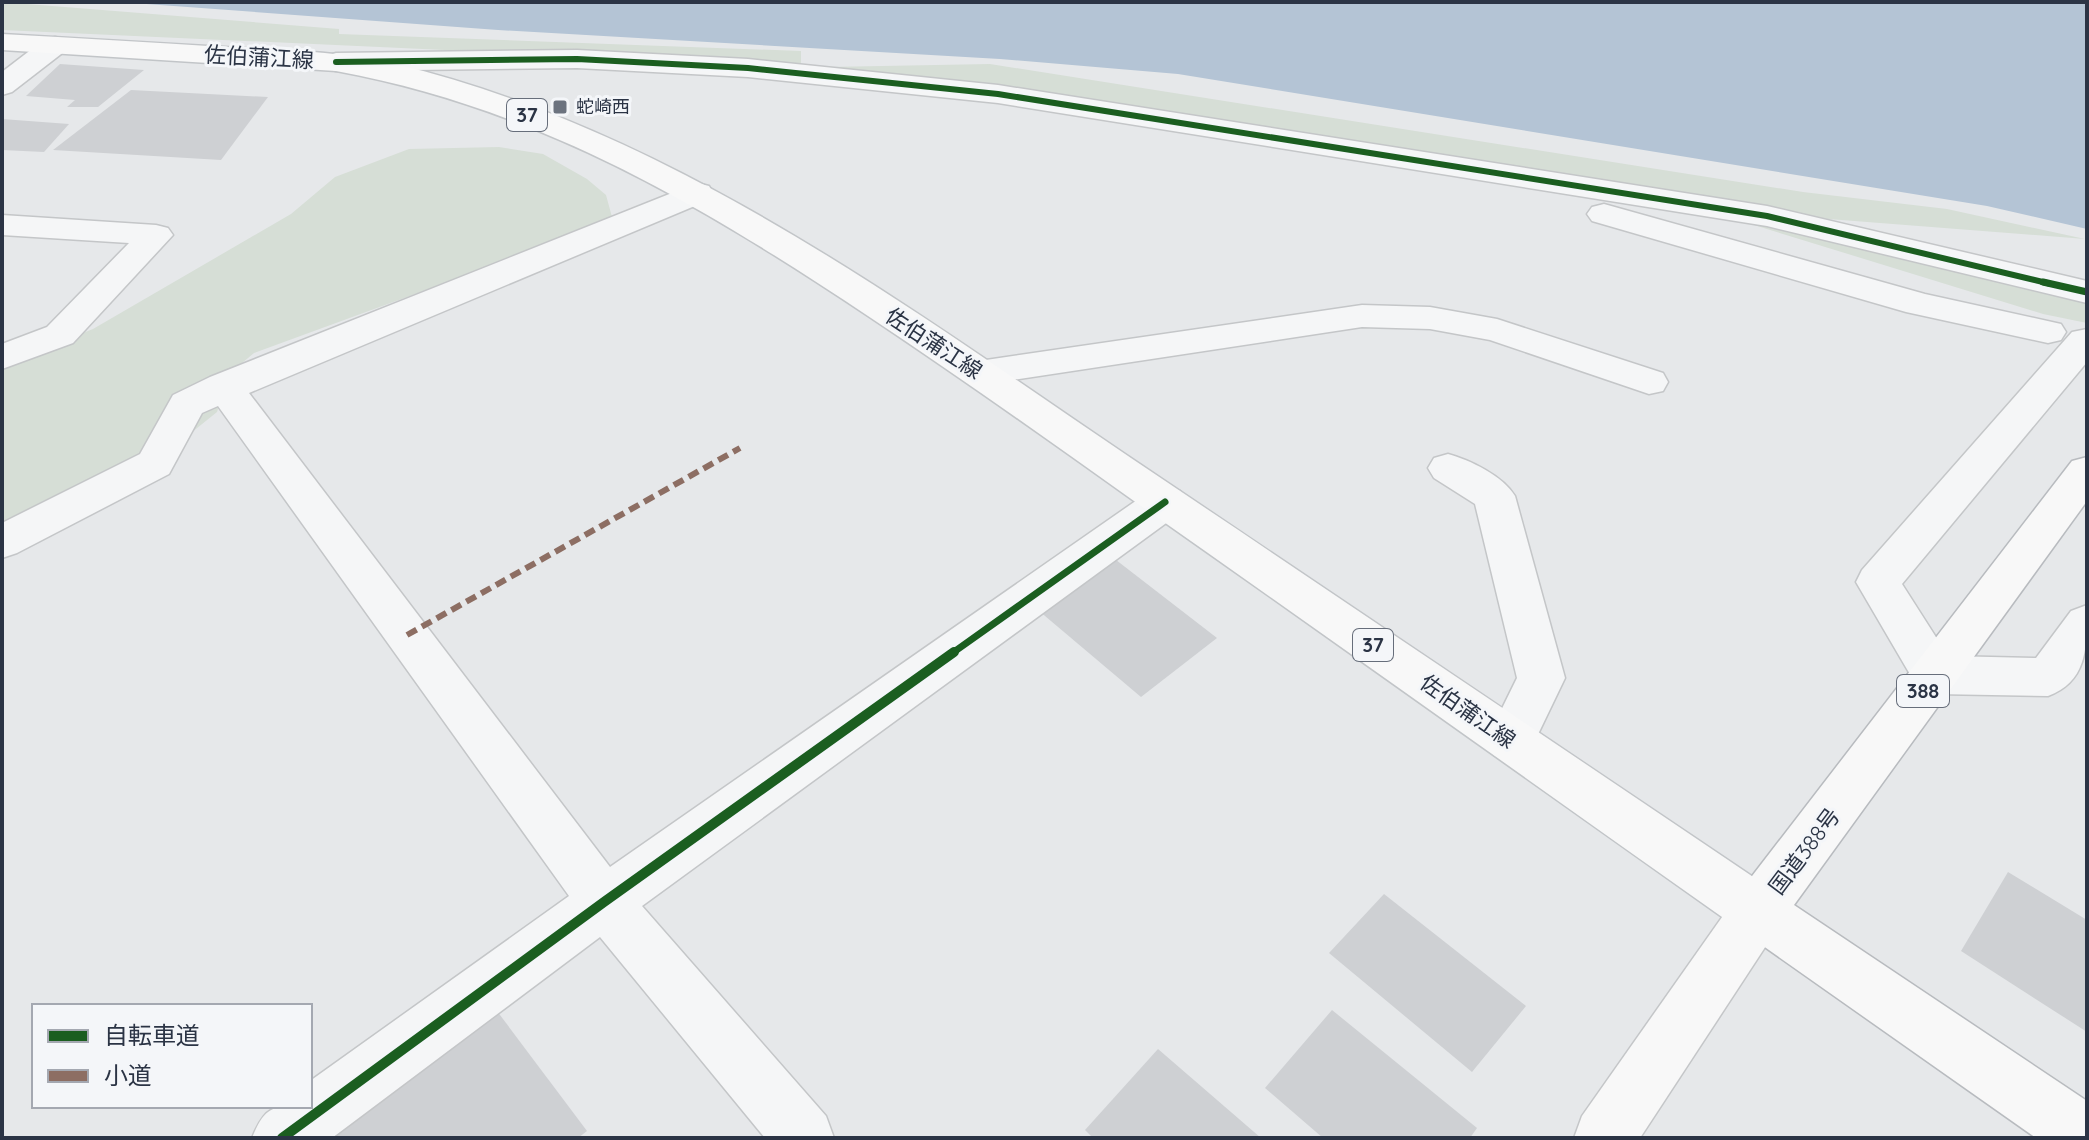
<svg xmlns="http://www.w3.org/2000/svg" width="2089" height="1140" viewBox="0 0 2089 1140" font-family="Quicksand,'Noto Sans JP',sans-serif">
	<rect width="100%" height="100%" fill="#e6e8ea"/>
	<!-- green -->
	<g fill="#d6ded6">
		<path d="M2,2L339,29V34L801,51V66L2,30Z"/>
		<path d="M990,64L1803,192L1947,209L2085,239L1803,217L827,67Z"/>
		<path d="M499,147L543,154L587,179L606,195L612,217L587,231L254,353L230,373L217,412L191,433L2,531V365L93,329L291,214L335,177L409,149Z"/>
		<path d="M1731,218L2087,298V323L2043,314Z"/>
	</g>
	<!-- water -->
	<path fill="#b4c4d5" d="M119,2H2087V229L1987,206L1178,74L1000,59L498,30Z"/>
	<!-- building -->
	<g fill="#ced0d3">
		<path d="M60,64L144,70L98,107H67L75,100L26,96Z"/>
		<path d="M131,90L268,97L221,160L53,150Z"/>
		<path d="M2,119L69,124L44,152L2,150Z"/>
		<path d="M1107,553L1217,638L1141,697L1032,605Z"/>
		<path d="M2008,872L2087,920V1032L1961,951Z"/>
		<path d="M1384,894L1526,1006L1472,1072L1329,953Z"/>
		<path d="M494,1007L587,1131L578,1138H320Z"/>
		<path d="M1332,1010L1477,1128L1470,1138H1323L1265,1088Z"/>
		<path d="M1158,1049L1261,1138H1093L1085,1130Z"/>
	</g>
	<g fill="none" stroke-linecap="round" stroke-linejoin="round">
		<defs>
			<g id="street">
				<path d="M55,37L65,39L69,45L65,51L12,92L2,95V72L45,39Z"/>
				<path d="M577,50L748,59L998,85L1767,206L2087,281V303L1767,226L998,103L748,77L577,68L336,71L326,68L322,62L326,56L336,53Z"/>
				<path d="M697,183L709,186L713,193L709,200L249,393L610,867L1150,491L1165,487L1180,491L1186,502L1180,513L642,906L826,1116L834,1138H765L600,937L332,1138H252C266,1103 275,1106 310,1106V1081L569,896L218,406L202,413L169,474L17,553L2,558V523L140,454L173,395L210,377Z"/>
				<path d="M1604,204L1925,294L2061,324L2066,332L2061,340L2048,343L1906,312L1592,221L1587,214L1592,207Z"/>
				<path d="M2,215L156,225L168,228L173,235L73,343L2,369V344L47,327L129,243L2,235Z"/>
				<path d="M1362,305L1430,307L1497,319L1663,373L1668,382L1663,391L1649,394L1490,340L1430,329L1362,327L979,385L966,382L960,373L966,364L979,361Z"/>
				<path d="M2087,329V362L1902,584L1948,656L2036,658L2071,611L2087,605C2087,644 2089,681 2048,696L1935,694L1918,688L1856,582L1862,570L2072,332Z"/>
				<path d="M1448,454C1470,460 1503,476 1515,496L1565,678L1528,755L1511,761L1494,755L1486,741L1517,678L1475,504L1434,478L1428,468L1434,458Z"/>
			</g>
			<path id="secondary" d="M1758,886L1777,893L1785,911L1777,929L1640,1138H1574L1582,1116L1739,893Z"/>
			<path id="primary" d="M2,34C76,38 150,42 224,47C281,50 339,51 395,64C669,129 902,303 1131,458C1347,603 1562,748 1777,893L1785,911L1777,929L1758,936L1739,929C1537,786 1336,643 1134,501C1046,438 958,376 868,316C700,204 538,108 336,71L2,50Z"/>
			<path id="highway" d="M2087,457V501L1794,905L2087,1101V1138H2036L1739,929L1731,911L1739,893L2072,461Z"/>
		</defs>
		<!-- street casing -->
		<use href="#street" stroke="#c4c6c8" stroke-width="3"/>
		<!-- secondary casing -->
		<use href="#secondary" stroke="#c4c6c8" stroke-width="3"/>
		<!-- primary casing -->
		<use href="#primary" stroke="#c2c5c8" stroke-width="3"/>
		<!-- highway casing -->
		<use href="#highway" stroke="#b8bbbf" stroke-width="3"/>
		<!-- street -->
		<use href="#street" fill="#f5f6f7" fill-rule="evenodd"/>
		<!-- secondary -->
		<use href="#secondary" fill="#f8f8f8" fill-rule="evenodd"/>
		<!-- primary -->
		<use href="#primary" fill="#f8f8f8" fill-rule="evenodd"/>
		<!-- highway -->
		<use href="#highway" fill="#f8f8f8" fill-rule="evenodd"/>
		<!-- quiet -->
		<path stroke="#8d6e63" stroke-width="6" stroke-dasharray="11 6" stroke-linecap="butt" d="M407,635L740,448"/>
		<defs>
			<path id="cycleway-far2" d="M336,62L577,59L748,68L998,94L1767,216L2051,284"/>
			<g id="cycleway-far1">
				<path d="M2043,282L2087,292"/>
				<path d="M951,654L1165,502"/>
			</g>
			<path id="cycleway" d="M282,1138L604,902L954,652"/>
		</defs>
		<!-- cycleway-far2 casing -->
		<use href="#cycleway-far2" stroke="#f4f6f9" stroke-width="10"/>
		<!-- cycleway-far1 casing -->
		<use href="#cycleway-far1" stroke="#f4f6f9" stroke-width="12"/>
		<!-- cycleway casing -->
		<use href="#cycleway" stroke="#f4f6f9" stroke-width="15"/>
		<!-- cycleway-far2 -->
		<use href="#cycleway-far2" stroke="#1b5e20" stroke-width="6"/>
		<!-- cycleway-far1 -->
		<use href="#cycleway-far1" stroke="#1b5e20" stroke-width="7"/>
		<!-- cycleway -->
		<use href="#cycleway" stroke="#1b5e20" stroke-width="10"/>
	</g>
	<!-- markers -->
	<rect fill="#6c737f" stroke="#f4f6f9" stroke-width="3" x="552" y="99" width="16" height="16" rx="4"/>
	<g text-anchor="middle" stroke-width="6" stroke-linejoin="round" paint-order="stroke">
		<!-- far-poi labels -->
		<g font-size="18" fill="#2b3445" stroke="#f4f6f9" text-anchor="start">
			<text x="576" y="113">蛇崎西</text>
		</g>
		<!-- shield labels -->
		<g fill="#f4f6f9" stroke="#676e7b" stroke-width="2">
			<rect x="507" y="99" width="40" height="32" rx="6"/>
			<rect x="1353" y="629" width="40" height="32" rx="6"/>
			<rect x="1897" y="675" width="52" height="32" rx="6"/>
		</g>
		<g font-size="20" font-weight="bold" fill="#2b3445">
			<text x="527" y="122">37</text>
			<text x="1373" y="652">37</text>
			<text x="1923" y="698">388</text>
		</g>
		<!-- street labels -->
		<g font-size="22" fill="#2b3445" stroke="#f4f6f9">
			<text transform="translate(259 57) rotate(3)" y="8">佐伯蒲江線</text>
			<text transform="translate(934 343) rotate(33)" y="8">佐伯蒲江線</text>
			<text transform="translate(1468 711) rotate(35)" y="8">佐伯蒲江線</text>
			<text transform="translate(1804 851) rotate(-53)" y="8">国道388号</text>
		</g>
	</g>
	<!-- border -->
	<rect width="2089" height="1140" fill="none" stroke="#2b3445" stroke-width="8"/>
	<!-- legend -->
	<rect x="32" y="1004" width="280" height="104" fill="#f4f6f9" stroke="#a4a8b1" stroke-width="2"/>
	<rect x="48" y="1030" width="40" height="12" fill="#1b5e20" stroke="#a4a8b1" stroke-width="2"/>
	<text x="104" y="1044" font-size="24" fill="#2b3445">自転車道</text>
	<rect x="48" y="1070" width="40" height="12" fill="#8d6e63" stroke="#a4a8b1" stroke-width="2"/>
	<text x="104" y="1084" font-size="24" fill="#2b3445">小道</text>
</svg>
